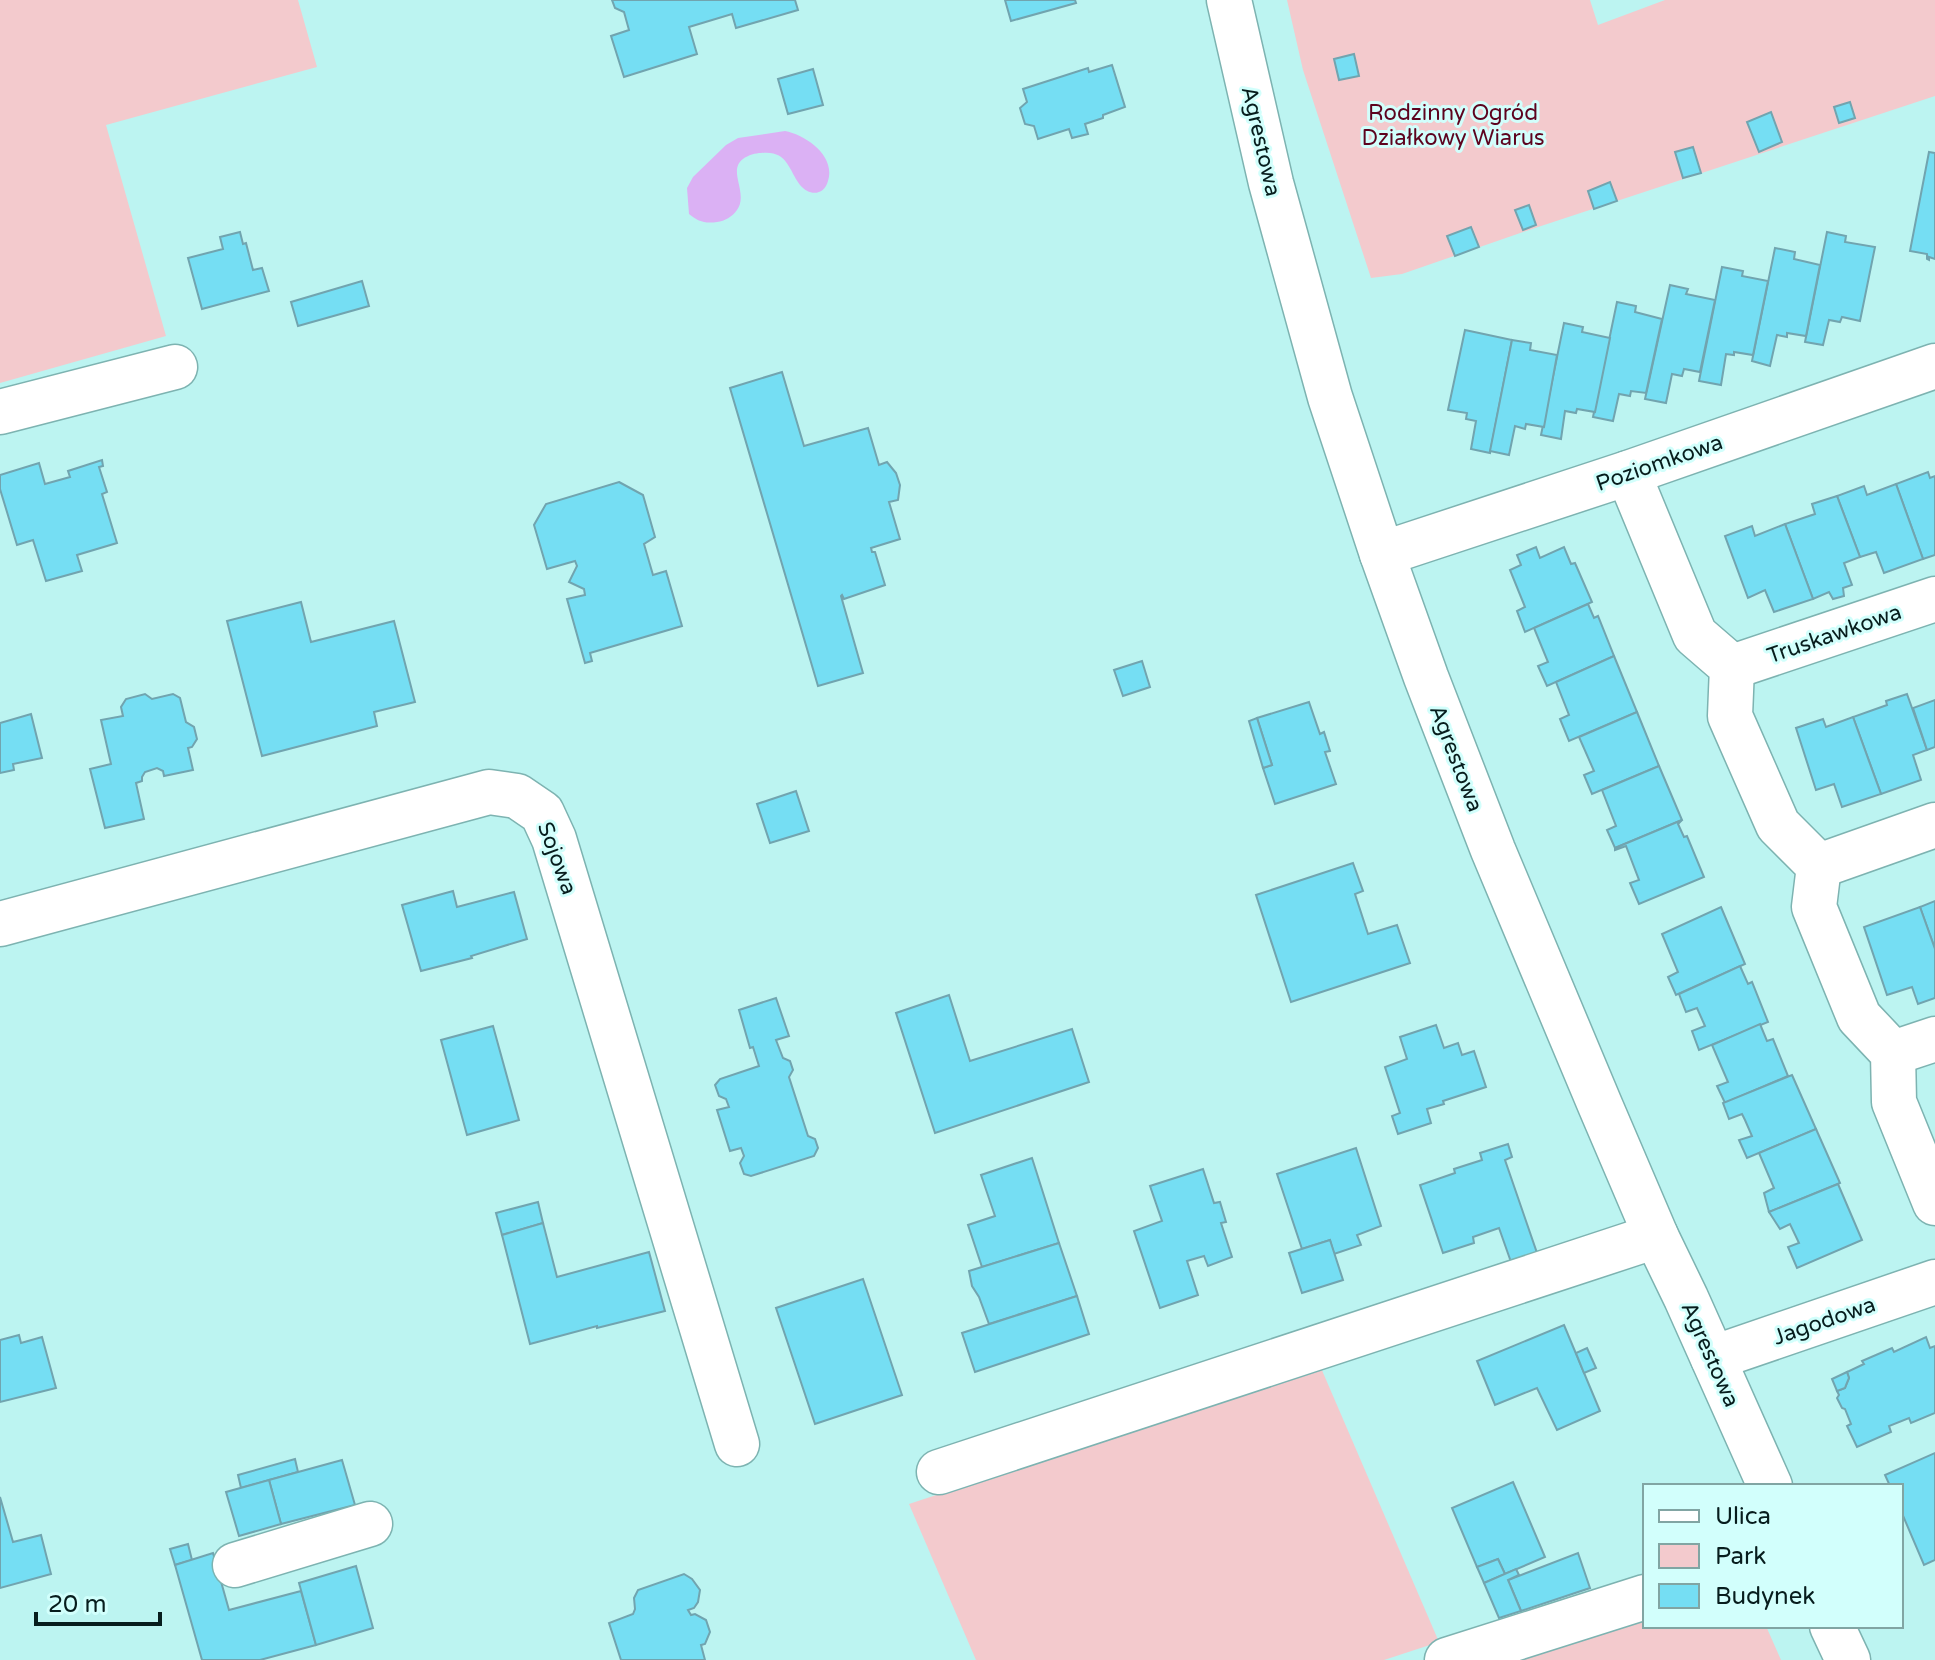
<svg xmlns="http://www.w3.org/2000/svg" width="1935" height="1660" viewBox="0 0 1935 1660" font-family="'Varela Round',sans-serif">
	<rect width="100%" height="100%" fill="#bcf4f1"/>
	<!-- green -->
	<g fill="#f3cacd">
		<path d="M0,0H298L317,67L106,125L166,336L0,383Z"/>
		<path d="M1287,0H1590L1598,25L1665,0H1935V96L1532,229L1402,274L1371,278L1303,70Z"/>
		<path d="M1321,1368L1439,1642L1384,1660H976L909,1504Z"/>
		<path d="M1645,1613V1626H1766L1781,1660H1498Z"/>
	</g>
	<!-- water -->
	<path fill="#dbb1f4" d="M785,131C806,135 836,156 828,181C824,196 809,196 800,185C788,168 787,150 761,153C756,153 748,155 743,159C727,171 749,193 737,210C732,217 725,221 717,222C704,224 698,221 689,214L687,188L693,177L726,145L738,138Z"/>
	<!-- building -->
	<g fill="#75def3" stroke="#71a4af" stroke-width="2">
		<path d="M612,0H795L798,10L736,28L732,14L689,27L697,54L624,77L611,36L629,30L624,12L615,8Z"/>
		<path d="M1005,0H1075L1076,3L1011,21Z"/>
		<path d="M1354,54L1359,76L1339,80L1334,59Z"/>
		<path d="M1112,65L1125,107L1103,115V118L1085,124L1088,134L1072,138L1069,129L1038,139L1034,126L1025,124L1020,108L1027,102L1023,89L1088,68L1089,72Z"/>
		<path d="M813,69L823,105L788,114L778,79Z"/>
		<path d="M1850,102L1855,118L1839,123L1834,107Z"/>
		<path d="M1771,112L1782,142L1759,152L1747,122Z"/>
		<path d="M1693,147L1701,173L1683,178L1675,152Z"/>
		<path d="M1929,152L1935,153V259L1929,257V260L1927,259V254L1910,251Z"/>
		<path d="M1610,182L1617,201L1594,209L1588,191Z"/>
		<path d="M1529,205L1536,225L1523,230L1515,210Z"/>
		<path d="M1471,227L1479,247L1455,256L1447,236Z"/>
		<path d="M240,232L243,244L246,243L253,270L262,268L269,291L202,309L188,258L223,249L220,237Z"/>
		<path d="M1827,232L1846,236L1845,242L1875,247L1860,321L1842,317L1840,322L1829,320L1823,345L1805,342Z"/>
		<path d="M1775,248L1795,252L1794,259L1820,265L1806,336L1787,333V337L1777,335L1770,366L1752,361Z"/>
		<path d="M1722,267L1743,271L1742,276L1768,281L1753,355L1734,352V355L1726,354L1721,385L1699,381Z"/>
		<path d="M362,281L369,306L298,326L291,302Z"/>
		<path d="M1670,285L1688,289L1686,294L1715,300L1700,372L1684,369L1682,376L1672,374L1666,403L1645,399Z"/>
		<path d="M1617,302L1636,306L1635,312L1662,319L1646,393L1631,391L1630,396L1619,394L1613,421L1593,417Z"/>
		<path d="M1564,323L1583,327L1582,332L1610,338L1595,412L1577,409L1576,413L1565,411L1561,439L1541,435Z"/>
		<path d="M1465,330L1512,340L1490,453L1471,449L1476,421L1466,419L1467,413L1448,410Z"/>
		<path d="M1512,340L1531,343L1530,350L1557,355L1544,427L1526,424L1525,429L1515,426L1509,455L1490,451Z"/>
		<path d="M782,372L804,446L868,428L879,465L887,462L896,473L900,485L898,500L889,502L900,539L871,548L872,552H875L885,585L844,599L842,595L841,596L863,673L818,686L730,388Z"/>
		<path d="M102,460L103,466L99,467L107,492L102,494L117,543L77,555L82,571L46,581L33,540L17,545L0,489V475L39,463L45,484L70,477L68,471Z"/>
		<path d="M1928,472L1930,478L1935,476V555L1923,559L1896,484Z"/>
		<path d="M619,482L643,495L655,537L644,544L653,575L666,571L682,626L590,653L592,661L585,663L567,599L585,595L584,589L569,582L577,566L575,561L547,569L534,525L546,504Z"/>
		<path d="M1896,484L1923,559L1884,573L1876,552L1860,557L1837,496L1864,486L1867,495Z"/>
		<path d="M1837,496L1860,557L1844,563L1852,585L1843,588L1844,596L1833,599L1829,592L1813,599L1785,524L1815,514L1812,504Z"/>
		<path d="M1785,524L1813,599L1774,612L1765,590L1748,598L1725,536L1752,526L1755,536Z"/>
		<path d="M1536,547L1540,558L1564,547L1571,564L1575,563L1592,602L1525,632L1517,611L1525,607L1510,570L1521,565L1517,555Z"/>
		<path d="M301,602L311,642L394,621L415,702L374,712L377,726L262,756L227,621Z"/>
		<path d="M1588,604L1594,618L1598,616L1614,656L1547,686L1538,666L1548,662L1534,628Z"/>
		<path d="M1614,656L1637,712L1569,741L1560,719L1569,715L1556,682Z"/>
		<path d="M1142,661L1150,687L1123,696L1114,670Z"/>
		<path d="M145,694L152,699L173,694L180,698L186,722L194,727L197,739L192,747L188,748L193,770L164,776L163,771L157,768L145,772L142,777V781L136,783L144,819L105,828L90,769L111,764L101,720L123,716L121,707L126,699Z"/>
		<path d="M1907,694L1927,750L1913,755L1921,780L1881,794L1853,717L1887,705L1886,701Z"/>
		<path d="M1935,700V747L1927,750L1913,708Z"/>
		<path d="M1309,702L1320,734L1324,732L1330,751L1325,752L1336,784L1275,804L1263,768L1272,765L1257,718Z"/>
		<path d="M1637,712L1659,766L1592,794L1584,775L1594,771L1579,737Z"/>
		<path d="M31,714L42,758L13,764L14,770L0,773V723Z"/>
		<path d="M1853,717L1881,794L1842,807L1834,784L1816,790L1796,728L1823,719L1826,727Z"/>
		<path d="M1257,718L1272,765L1263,768L1249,721Z"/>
		<path d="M1659,766L1682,820L1615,848L1607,830L1616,826L1602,790Z"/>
		<path d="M796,791L809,831L770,843L757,804Z"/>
		<path d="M1682,820L1678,824L1684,837L1687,836L1704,877L1639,904L1630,883L1639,880L1626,846L1615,850V848Z"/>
		<path d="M1353,863L1363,891L1355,894L1368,934L1397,925L1410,963L1291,1002L1256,895Z"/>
		<path d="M453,891L457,907L514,892L527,939L471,956L472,958L421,971L402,905Z"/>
		<path d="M1935,901V949L1920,907Z"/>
		<path d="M1721,907L1745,964L1676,995L1668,977L1678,972L1662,934Z"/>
		<path d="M1920,907L1935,949V998L1918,1004L1912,987L1887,995L1864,927Z"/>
		<path d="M1740,966L1748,984L1752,982L1768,1022L1699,1050L1692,1031L1705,1026L1697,1008L1686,1012L1679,994Z"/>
		<path d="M949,995L970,1061L1072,1029L1089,1082L935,1133L896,1013Z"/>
		<path d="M776,998L789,1036L776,1040L783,1058L790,1061L793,1070L789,1077L808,1136L815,1139L818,1148L814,1156L751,1176L744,1174L740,1163L744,1156L741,1148L730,1151L717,1110L729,1107L726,1099L719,1096L715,1085L720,1079L759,1066L753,1047L750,1048L739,1010Z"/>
		<path d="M1760,1024L1767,1041L1773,1039L1788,1076L1725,1103L1717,1086L1728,1082L1712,1045Z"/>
		<path d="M1436,1025L1444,1048L1458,1043L1462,1055L1474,1051L1486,1087L1443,1101L1444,1104L1427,1109L1431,1123L1398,1134L1392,1116L1400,1113L1385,1067L1407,1059L1400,1037Z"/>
		<path d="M493,1026L519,1120L467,1135L441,1040Z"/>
		<path d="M1792,1075L1816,1129L1747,1158L1739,1140L1752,1136L1745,1120L1742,1114L1729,1119L1723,1103Z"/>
		<path d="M1816,1129L1840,1183L1769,1212L1764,1193L1774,1188L1759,1153Z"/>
		<path d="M1508,1144L1512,1157L1505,1160L1537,1253L1511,1262L1499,1228L1473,1237L1474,1243L1443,1253L1420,1185L1455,1173L1454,1169L1482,1160L1480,1153Z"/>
		<path d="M1356,1148L1381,1226L1357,1235L1361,1245L1334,1254L1330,1240L1302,1249L1277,1174Z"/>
		<path d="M1032,1158L1059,1243L982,1267L968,1225L995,1216L981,1175Z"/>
		<path d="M1203,1169L1214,1203L1220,1202L1226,1222L1221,1223L1232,1257L1208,1266L1204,1256L1187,1261L1198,1295L1160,1308L1134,1231L1162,1221L1150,1186Z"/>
		<path d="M1838,1184L1862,1240L1797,1268L1788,1247L1799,1243L1790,1224L1780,1229L1769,1212Z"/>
		<path d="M538,1202L543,1223L502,1235L496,1213Z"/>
		<path d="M543,1223L557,1277L649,1252L665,1311L597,1328V1326L530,1344L502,1235Z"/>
		<path d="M1330,1240L1343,1280L1302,1293L1289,1253Z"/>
		<path d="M1059,1243L1077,1296L989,1324L979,1297L972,1286L969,1271Z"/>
		<path d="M863,1279L902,1395L815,1424L776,1308Z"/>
		<path d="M1077,1296L1089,1334L975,1372L962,1333Z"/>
		<path d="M1564,1325L1600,1411L1557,1430L1537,1388L1495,1405L1477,1361Z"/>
		<path d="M19,1335L21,1343L42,1337L56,1388L0,1402V1340Z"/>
		<path d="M1926,1337L1930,1348L1935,1346V1413L1911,1423L1909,1418L1889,1426L1891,1432L1857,1447L1847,1426L1851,1424L1845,1409L1842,1408L1837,1398L1839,1395L1837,1391L1845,1388L1849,1378L1847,1372L1864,1364L1862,1361L1892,1348L1894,1352Z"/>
		<path d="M1587,1348L1596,1368L1584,1373L1576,1353Z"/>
		<path d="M1847,1372L1849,1378L1846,1385L1845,1388L1837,1391L1832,1379Z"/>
		<path d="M1935,1453V1560L1924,1565L1901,1511V1486H1890L1885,1475Z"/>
		<path d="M295,1459L298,1472L241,1488L238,1475Z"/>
		<path d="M342,1460L355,1505L281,1524L269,1480Z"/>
		<path d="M269,1480L281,1524L239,1536L226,1492Z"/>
		<path d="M1513,1482L1545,1557L1505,1574L1498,1559L1477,1567L1452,1508Z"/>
		<path d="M0,1497L13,1542L41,1535L51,1574L0,1588Z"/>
		<path d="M188,1544L192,1560L175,1565L170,1549Z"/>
		<path d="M213,1553L229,1610L301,1591L316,1645L260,1660H202L175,1565Z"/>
		<path d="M1578,1553L1590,1588L1521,1611L1508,1580Z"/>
		<path d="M1498,1559L1505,1574L1484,1583L1477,1567Z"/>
		<path d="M356,1566L373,1628L316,1645L299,1583Z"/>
		<path d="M1516,1569L1519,1575L1508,1580L1521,1611L1499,1618L1484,1583Z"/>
		<path d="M684,1574L692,1579L700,1590L698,1602L694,1608L688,1610L691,1615L695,1614L706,1620L710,1632L705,1644L701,1645L705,1660H621L609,1623L633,1614L635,1609L634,1598L638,1590Z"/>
	</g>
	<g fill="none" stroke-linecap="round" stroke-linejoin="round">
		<defs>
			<g id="minor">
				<path d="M1229,0L1271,183L1330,397L1382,554L1426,677L1493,850L1600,1105L1656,1236L1686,1298L1770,1486"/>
				<path d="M0,412L175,367"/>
				<path d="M1628,473L1695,635L1732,667L1730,716L1778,825L1819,866L1814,907L1859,1017L1893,1053L1894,1102L1935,1203"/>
				<path d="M1382,554L1628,473L1935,366"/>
				<path d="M1732,667L1935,599"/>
				<path d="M1819,866L1935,825"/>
				<path d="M0,924L489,792L517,796L542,813L554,839L737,1444"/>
				<path d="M1893,1053L1935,1039"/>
				<path d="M1713,1358L1935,1282"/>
				<path d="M939,1472L1656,1236"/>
				<path d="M235,1565L370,1524"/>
				<path d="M1832,1626L1848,1660"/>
				<path d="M1447,1660L1645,1597"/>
			</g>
		</defs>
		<!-- minor casing -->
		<use href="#minor" stroke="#7db3b1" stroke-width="47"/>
		<!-- minor -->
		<use href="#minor" stroke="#fff" stroke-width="44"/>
	</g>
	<g text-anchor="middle" stroke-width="6" stroke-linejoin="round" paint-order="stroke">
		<!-- park labels -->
		<g font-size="22" fill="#5d031e" stroke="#d2fffc">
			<text x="1453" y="120">Rodzinny Ogród<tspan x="1453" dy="25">Działkowy Wiarus</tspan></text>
		</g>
		<!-- street labels -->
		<g font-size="22" fill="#071d1d" stroke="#d2fffc">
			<text transform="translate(1262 141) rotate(77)" y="8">Agrestowa</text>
			<text transform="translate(1659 462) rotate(-19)" y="8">Poziomkowa</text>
			<text transform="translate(1834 633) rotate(-19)" y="8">Truskawkowa</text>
			<text transform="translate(1457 758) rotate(69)" y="8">Agrestowa</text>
			<text transform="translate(558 858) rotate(70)" y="8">Sojowa</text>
			<text transform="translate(1824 1320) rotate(-19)" y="8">Jagodowa</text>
			<text transform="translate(1711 1354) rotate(66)" y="8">Agrestowa</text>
		</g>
	</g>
	<!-- legend -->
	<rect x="1643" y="1484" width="260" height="144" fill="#d2fffc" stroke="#81a5a3" stroke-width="2"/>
	<rect x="1659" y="1510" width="40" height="12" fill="#ffffff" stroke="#81a5a3" stroke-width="2"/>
	<text x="1715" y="1524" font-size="24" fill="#071d1d">Ulica</text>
	<rect x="1659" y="1544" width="40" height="24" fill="#f3cacd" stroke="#81a5a3" stroke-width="2"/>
	<text x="1715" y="1564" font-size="24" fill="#071d1d">Park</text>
	<rect x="1659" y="1584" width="40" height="24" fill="#75def3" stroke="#81a5a3" stroke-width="2"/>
	<text x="1715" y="1604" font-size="24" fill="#071d1d">Budynek</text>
	<!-- scale -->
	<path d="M36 1612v12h124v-12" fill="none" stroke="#071d1d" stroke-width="4"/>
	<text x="48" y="1612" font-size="24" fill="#071d1d" stroke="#d2fffc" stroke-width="6" paint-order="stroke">20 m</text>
</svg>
